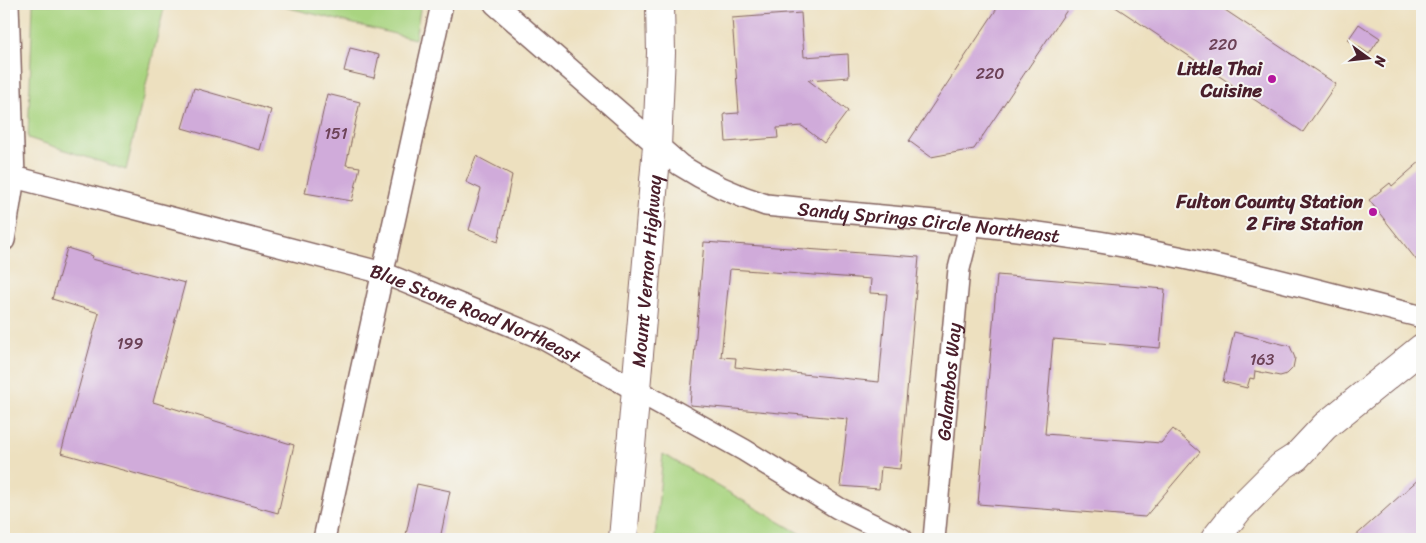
<svg xmlns="http://www.w3.org/2000/svg" width="1426" height="543" viewBox="0 0 1426 543" font-family="Sriracha,sans-serif">
	<rect width="100%" height="100%" fill="#f6f6f2"/>
	<filter id="ink" filterUnits="userSpaceOnUse"><feTurbulence type="fractalNoise" baseFrequency=".02" numOctaves="2"/><feDisplacementMap in="SourceGraphic" scale="10" xChannelSelector="R" yChannelSelector="G"/><feConvolveMatrix kernelMatrix="1 2 1 2 8 2 1 2 1" color-interpolation-filters="sRGB"/></filter>
	<filter id="wash" filterUnits="userSpaceOnUse"><feTurbulence type="fractalNoise" baseFrequency=".0096" numOctaves="4" result="noise"/><feDisplacementMap in="SourceGraphic" scale="20" xChannelSelector="R" yChannelSelector="G"/><feGaussianBlur stdDeviation="1.12" result="paint"/><feColorMatrix in="noise" values="0 0 0 0 0 0 0 0 0 0 0 0 0 0 0 0 0 1.4 0 .05"/><feComposite in="paint" operator="in"/></filter>
	<g filter="url(#wash)">
		<rect width="100%" height="100%" fill="#ede0bf"/>
		<!-- green -->
		<g fill="#a9d480" stroke="#7a7a56">
			<path d="M33,4H165L126,170L28,138Z"/>
			<path d="M273,4H421L415,39Z"/>
			<path d="M663,454L809,539H655Z"/>
		</g>
		<g id="blocks">
			<!-- building -->
			<g fill="#d0abda" fill-rule="evenodd">
				<path d="M1000,4H1071L974,149L931,157L909,141Z"/>
				<path d="M1111,4H1216L1336,84L1303,132Z"/>
				<path d="M801,13L804,57L848,54L849,77L808,80L848,111L824,143L802,126L777,128L778,138L726,142L724,114L739,113L732,18Z"/>
				<path d="M1359,24L1380,38L1369,54L1348,40Z"/>
				<path d="M350,48L379,55L374,78L344,71Z"/>
				<path d="M194,88L271,110L260,150L182,128Z"/>
				<path d="M327,94L360,102L346,165L360,167L352,201L305,193Z"/>
				<path d="M476,156L512,175L498,242L469,230L481,189L466,182Z"/>
				<path d="M1422,160V267L1369,200L1390,183L1392,186Z"/>
				<path d="M704,242L919,257L900,469L881,467L879,489L840,486L848,419L690,405ZM730,269L871,279L870,293L887,294L879,382L735,367L736,358L721,357Z"/>
				<path d="M67,248L93,256L92,259L185,283L153,402L294,445L278,513L61,453L99,313L52,299Z"/>
				<path d="M997,275L1165,289L1160,348L1053,339L1045,434L1161,443L1173,429L1200,452L1145,517L978,504Z"/>
				<path d="M1234,332L1290,346L1295,358L1293,368L1287,374L1280,376L1255,371L1254,379L1250,378L1247,388L1223,382Z"/>
				<path d="M1422,476V539H1352Z"/>
				<path d="M417,484L450,491L440,539H405Z"/>
			</g>
		</g>
	</g>
	<g filter="url(#ink)">
		<use href="#blocks" fill-opacity="0" stroke="#83635f" stroke-width="1"/>
		<g fill="none" stroke-linecap="round" stroke-linejoin="round">
			<defs>
				<g id="street">
					<path id="s1" d="M495,4L680,165C708,183 735,195 766,205C887,217 1009,225 1128,247C1227,265 1324,292 1422,317"/>
					<path id="s2" d="M14,177L383,273L544,339L744,450L838,508L902,539"/>
					<path d="M4,240L14,177L8,4"/>
					<path d="M324,539L442,4"/>
					<path id="s3" d="M934,539L959,269L970,225"/>
				</g>
				<g id="secondary">
					<path id="s4" d="M623,539L657,146L661,53L660,4"/>
					<path d="M1215,539L1238,510L1282,466L1296,457L1325,426L1422,348"/>
				</g>
			</defs>
			<!-- street casing -->
			<use href="#street" stroke="#83635f" stroke-width="24"/>
			<!-- secondary casing -->
			<use href="#secondary" stroke="#83635f" stroke-width="30"/>
			<!-- street -->
			<use href="#street" stroke="#fff" stroke-width="21"/>
			<!-- secondary -->
			<use href="#secondary" stroke="#fff" stroke-width="28"/>
		</g>
	</g>
	<!-- markers -->
	<g fill="#b5179e" stroke="#f6f6f2" stroke-width="2">
		<circle cx="1272" cy="79" r="5"/>
		<circle cx="1373" cy="212" r="5"/>
	</g>
	<g text-anchor="middle" stroke-width="4" stroke-linejoin="round" paint-order="stroke">
		<!-- number labels -->
		<g font-size="16" fill="#6c4257">
			<text x="1223" y="50">220</text>
			<text x="990" y="79">220</text>
			<text x="336" y="139">151</text>
			<text x="130" y="349">199</text>
			<text x="1262" y="365">163</text>
		</g>
		<!-- poi labels -->
		<g font-size="19" font-weight="bold" fill="#4a1f2b" stroke="#f6f6f2" text-anchor="end">
			<text x="1262" y="75">Little Thai<tspan x="1262" dy="22">Cuisine</tspan></text>
			<text x="1363" y="208">Fulton County Station<tspan x="1363" dy="22">2 Fire Station</tspan></text>
		</g>
		<!-- street labels -->
		<g font-size="19" fill="#4a1f2b" stroke="#f6f6f2">
			<text dy="7" stroke="none"><textPath href="#s1" startOffset="504">Sandy Springs Circle Northeast</textPath></text>
			<text dy="7" stroke="none"><textPath href="#s4" startOffset="269">Mount Vernon Highway</textPath></text>
			<text dy="7" stroke="none"><textPath href="#s2" startOffset="482">Blue Stone Road Northeast</textPath></text>
			<text dy="7" stroke="none"><textPath href="#s3" startOffset="158">Galambos Way</textPath></text>
		</g>
	</g>
	<!-- margin -->
	<rect width="1426" height="543" fill="none" stroke="#f6f6f2" stroke-width="20"/>
	<!-- north arrow -->
	<g transform="translate(1368 58) rotate(105)" stroke="#f6f6f2" stroke-width="4" paint-order="stroke">
	<path d="M0-4L9 19L0 12L-9 19Z" fill="#4a1f2b"/>
	<text y="-8" font-size="14" font-weight="bold" text-anchor="middle" fill="#4a1f2b">N</text>
	</g>
</svg>
